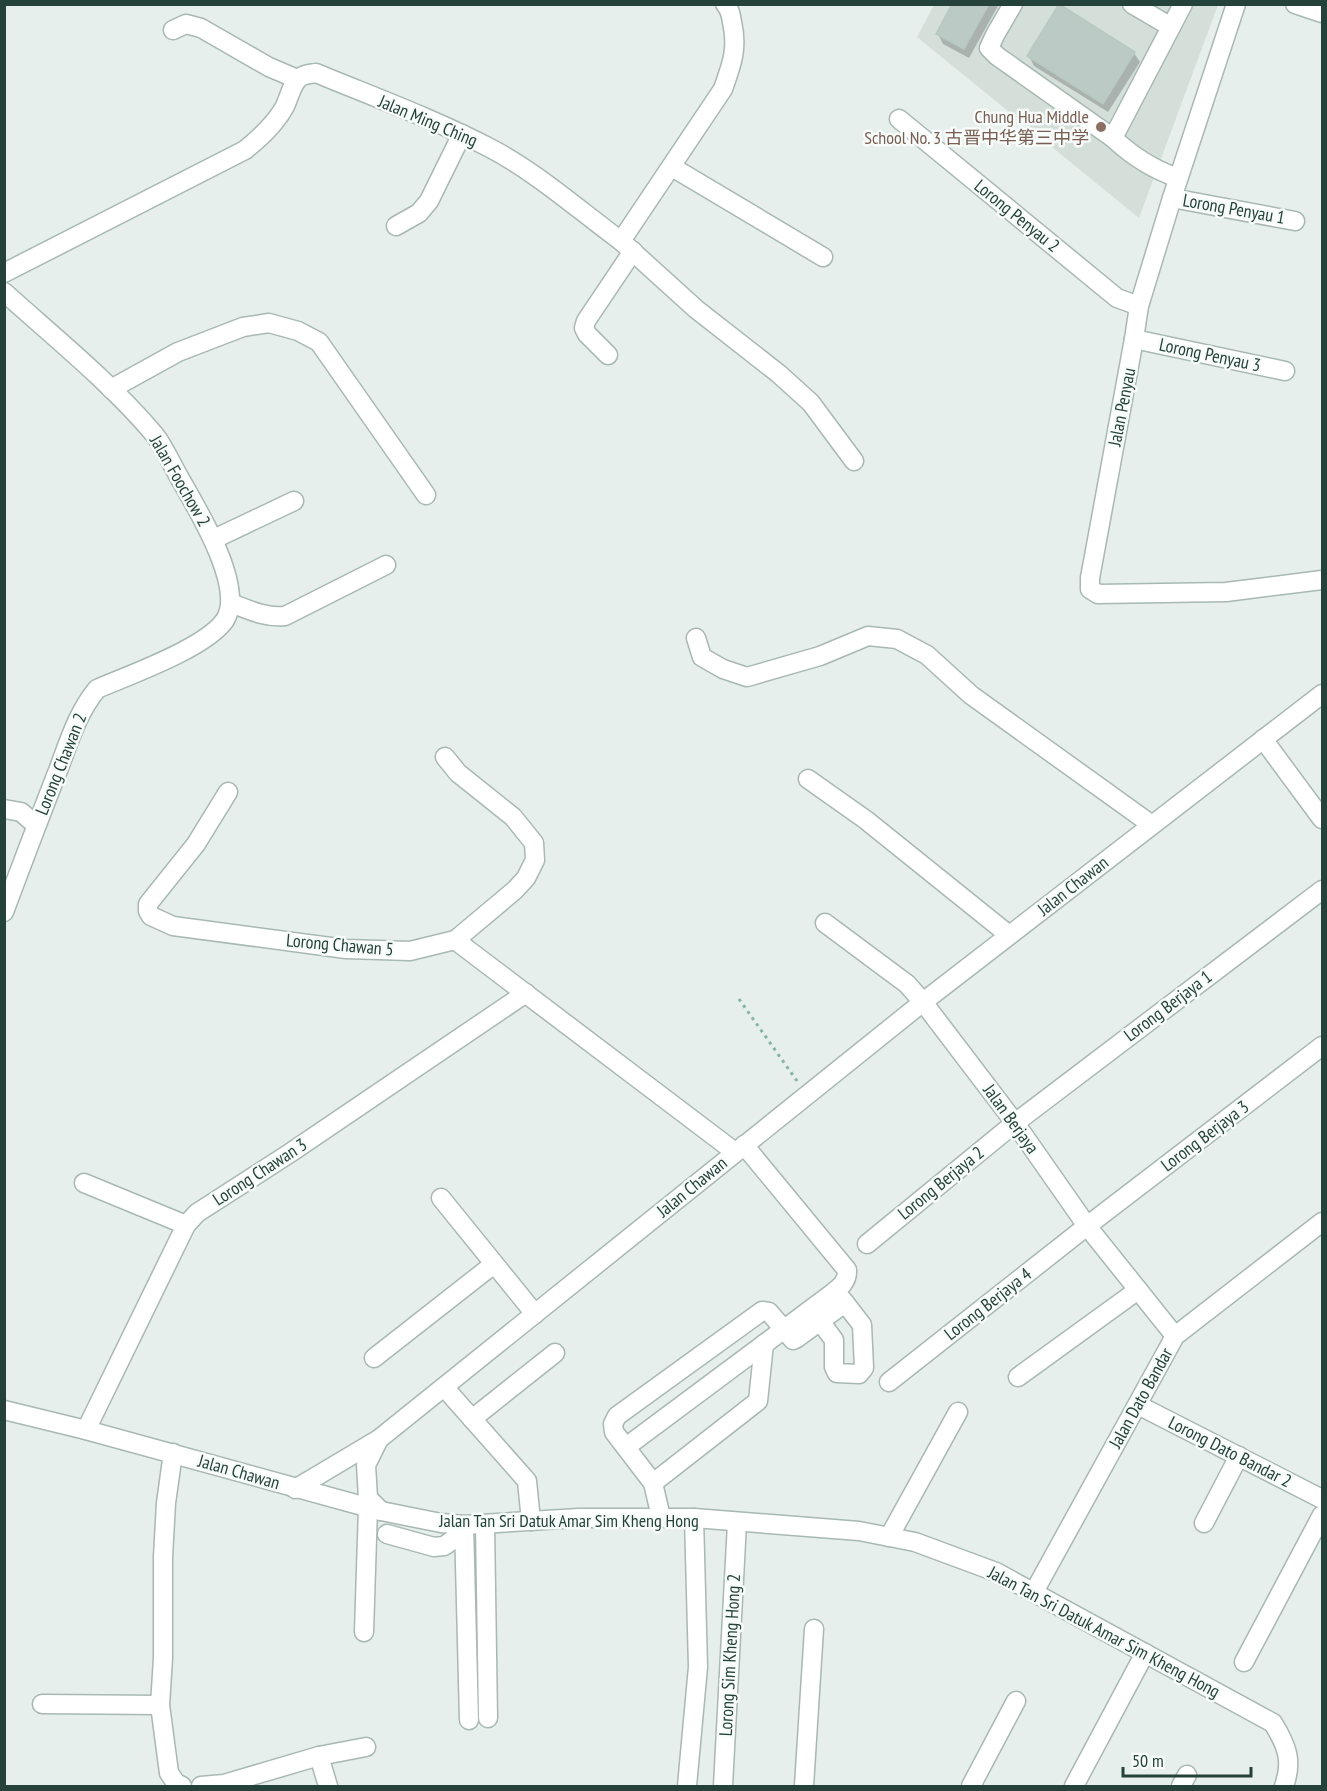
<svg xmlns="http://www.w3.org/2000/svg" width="1327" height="1791" viewBox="0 0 1327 1791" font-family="'PT Sans Narrow','Noto Sans SC',sans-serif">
	<rect width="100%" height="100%" fill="#e6efeb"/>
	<!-- built -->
	<path fill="#d4dfda" d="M934,5H1218L1139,218L917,37Z"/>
	<!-- shadow -->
	<g fill="#0003">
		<path d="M954,4H999L969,58L943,44L938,34Z"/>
		<path d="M1134,53L1140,62L1108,112L1034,66L1029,56Z"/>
	</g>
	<!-- building -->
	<g fill="#bbcac4" stroke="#b8c9c2" stroke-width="1.5">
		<path d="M952,4H989L964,49L936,34Z"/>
		<path d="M1059,4L1135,52L1103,104L1027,56Z"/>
	</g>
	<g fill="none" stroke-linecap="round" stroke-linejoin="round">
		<defs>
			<g id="minor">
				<path d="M1013,4L995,35L989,48L997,56L1113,138"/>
				<path d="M1132,4L1171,27"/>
				<path d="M1236,4L1172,198L1139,306L1134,339L1090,578V589L1098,594L1226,592L1322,580"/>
				<path d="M1295,4L1322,13"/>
				<path d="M173,30L186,24L201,28L269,67L297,79"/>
				<path d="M899,119L1117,298L1139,306"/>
				<path d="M672,167L823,257"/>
				<path d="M1178,178C1152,169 1133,157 1113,138L1183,4"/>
				<path d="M1172,198L1295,221"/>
				<path d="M396,226L419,213L429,201L462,134"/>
				<path d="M621,241L696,309L779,374L811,403L854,461"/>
				<path d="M4,273L245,150C261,137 274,125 284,108C289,99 291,85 299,78C304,74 310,74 316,73C374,97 434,119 490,148C536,172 579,210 621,241L723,89C732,64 738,48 732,22C731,15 730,9 725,4"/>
				<path d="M4,292C54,337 111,383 154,434C164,446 171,463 179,477C196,507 246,587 225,620C206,648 129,675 97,689C78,712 69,741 59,768C40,816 22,864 4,912"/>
				<path d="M1134,339L1285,371"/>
				<path d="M608,355L587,334L584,328L586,321L633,251"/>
				<path d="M111,389L178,352L243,327L269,323L298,331L319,342L426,495"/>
				<path d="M214,539L294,501"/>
				<path d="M231,603C249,610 266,618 285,616L386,565"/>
				<path d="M696,638L702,657L723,669L747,677L820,656L868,636L897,639L927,655L971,695L1152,825"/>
				<path d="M1263,739L1322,819"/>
				<path d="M808,779L866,820L1009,935"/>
				<path d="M228,792L196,844L148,904V911L151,916L173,926L346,949L410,951L455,940L459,937L515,890L526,878L535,860L534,843L513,817L458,773L445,757"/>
				<path d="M4,809L21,812L36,825"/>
				<path d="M825,923L907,984L923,1002L1015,1123L1087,1226L1175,1336"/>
				<path d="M455,940L735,1152"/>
				<path d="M84,1183L186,1225"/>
				<path d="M441,1198L535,1314"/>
				<path d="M867,1244L1015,1123L1322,890"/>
				<path d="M820,1321L834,1340V1367L837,1373L859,1374L864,1368L862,1325L845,1303"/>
				<path d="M374,1358L494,1264"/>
				<path d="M1018,1377L1138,1290"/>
				<path d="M889,1382L1087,1226L1322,1046"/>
				<path d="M444,1387L527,1481L531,1521"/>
				<path d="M1138,1405L1322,1499"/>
				<path d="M4,1410L86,1430L381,1511L441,1523L464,1525L579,1518H694L859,1531L915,1542L996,1572L1273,1723C1287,1746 1293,1761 1284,1786"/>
				<path d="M472,1419L555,1353"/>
				<path d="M86,1430L186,1225L197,1213L290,1153L526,993"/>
				<path d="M379,1439L366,1465L368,1498L381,1511"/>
				<path d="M626,1447L826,1298C836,1290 848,1284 847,1270L744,1145"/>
				<path d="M173,1453L166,1503L163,1557V1658L160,1705L169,1773L176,1783L182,1786"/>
				<path d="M653,1483L758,1401L764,1344"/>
				<path d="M295,1489L379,1439L923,1002L1322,694"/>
				<path d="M661,1517L653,1483L614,1432L613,1424L617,1416L762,1311L769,1312L793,1340L797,1338L845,1303L835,1291"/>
				<path d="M1204,1523L1239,1456"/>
				<path d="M485,1524L488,1718"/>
				<path d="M464,1525L469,1720"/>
				<path d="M387,1534L434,1547L444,1546L463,1533"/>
				<path d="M889,1537L958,1412"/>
				<path d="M1034,1592L1175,1336L1322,1222"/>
				<path d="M364,1632L368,1507"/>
				<path d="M1244,1662L1322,1515"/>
				<path d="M42,1704L160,1705"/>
				<path d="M319,1756L328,1786"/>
				<path d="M201,1786L224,1784L319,1756L366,1747"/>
				<path d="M687,1786L698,1667L694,1518"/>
				<path d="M723,1786L737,1523"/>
				<path d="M804,1786L814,1629"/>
				<path d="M971,1786L1016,1701"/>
				<path d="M1074,1786L1145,1653"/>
				<path d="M1181,1786L1187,1775"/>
			</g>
		</defs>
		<!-- minor casing -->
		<use href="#minor" stroke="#a8b8b2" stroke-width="21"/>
		<!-- path -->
		<path stroke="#86b3a5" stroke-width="3" stroke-dasharray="3 4.5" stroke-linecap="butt" d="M739,999L797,1081"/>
		<!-- minor -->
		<use href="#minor" stroke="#fff" stroke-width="18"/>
	</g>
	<!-- markers -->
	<circle fill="#8d6e63" stroke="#f7fbf9" stroke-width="2" cx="1101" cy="127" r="6"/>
	<g text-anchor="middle" stroke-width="5" stroke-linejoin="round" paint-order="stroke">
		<!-- education labels -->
		<g font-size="18" fill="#785e54" stroke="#f7fbf9" text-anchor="end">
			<text x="1089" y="123">Chung Hua Middle<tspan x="1089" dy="21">School No. 3 古晋中华第三中学</tspan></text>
		</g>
		<!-- street labels -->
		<g font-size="18" fill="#24423a" stroke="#f7fbf9">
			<text transform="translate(428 121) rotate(23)" y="6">Jalan Ming Ching</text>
			<text transform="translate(1234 209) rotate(10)" y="6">Lorong Penyau 1</text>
			<text transform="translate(1017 216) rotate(39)" y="6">Lorong Penyau 2</text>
			<text transform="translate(1210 355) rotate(12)" y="6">Lorong Penyau 3</text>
			<text transform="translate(1122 407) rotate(-79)" y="6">Jalan Penyau</text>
			<text transform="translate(180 481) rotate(60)" y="6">Jalan Foochow 2</text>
			<text transform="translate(61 764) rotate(-68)" y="6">Lorong Chawan 2</text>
			<text transform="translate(1073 886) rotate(-38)" y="6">Jalan Chawan</text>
			<text transform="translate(340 945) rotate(5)" y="6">Lorong Chawan 5</text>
			<text transform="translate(1168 1006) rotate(-37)" y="6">Lorong Berjaya 1</text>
			<text transform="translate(1011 1119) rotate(54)" y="6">Jalan Berjaya</text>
			<text transform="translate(1205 1136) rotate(-37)" y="6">Lorong Berjaya 3</text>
			<text transform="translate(260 1172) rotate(-33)" y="6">Lorong Chawan 3</text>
			<text transform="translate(941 1183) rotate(-39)" y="6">Lorong Berjaya 2</text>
			<text transform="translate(692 1187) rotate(-39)" y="6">Jalan Chawan</text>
			<text transform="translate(988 1304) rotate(-38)" y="6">Lorong Berjaya 4</text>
			<text transform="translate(1141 1398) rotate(-61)" y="6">Jalan Dato Bandar</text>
			<text transform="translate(1230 1452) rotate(27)" y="6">Lorong Dato Bandar 2</text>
			<text transform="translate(239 1472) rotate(16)" y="6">Jalan Chawan</text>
			<text x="569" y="1527">Jalan Tan Sri Datuk Amar Sim Kheng Hong</text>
			<text transform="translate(1104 1632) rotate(28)" y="6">Jalan Tan Sri Datuk Amar Sim Kheng Hong</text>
			<text transform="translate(730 1655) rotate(-87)" y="6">Lorong Sim Kheng Hong 2</text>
		</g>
	</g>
	<!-- border -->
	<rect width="1327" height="1791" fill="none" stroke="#24423a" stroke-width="12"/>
	<!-- scale -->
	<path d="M1123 1767v9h128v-9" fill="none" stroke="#24423a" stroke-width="3"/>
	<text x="1132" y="1767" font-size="18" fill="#24423a" stroke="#f7fbf9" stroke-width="4.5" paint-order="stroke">50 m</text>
</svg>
